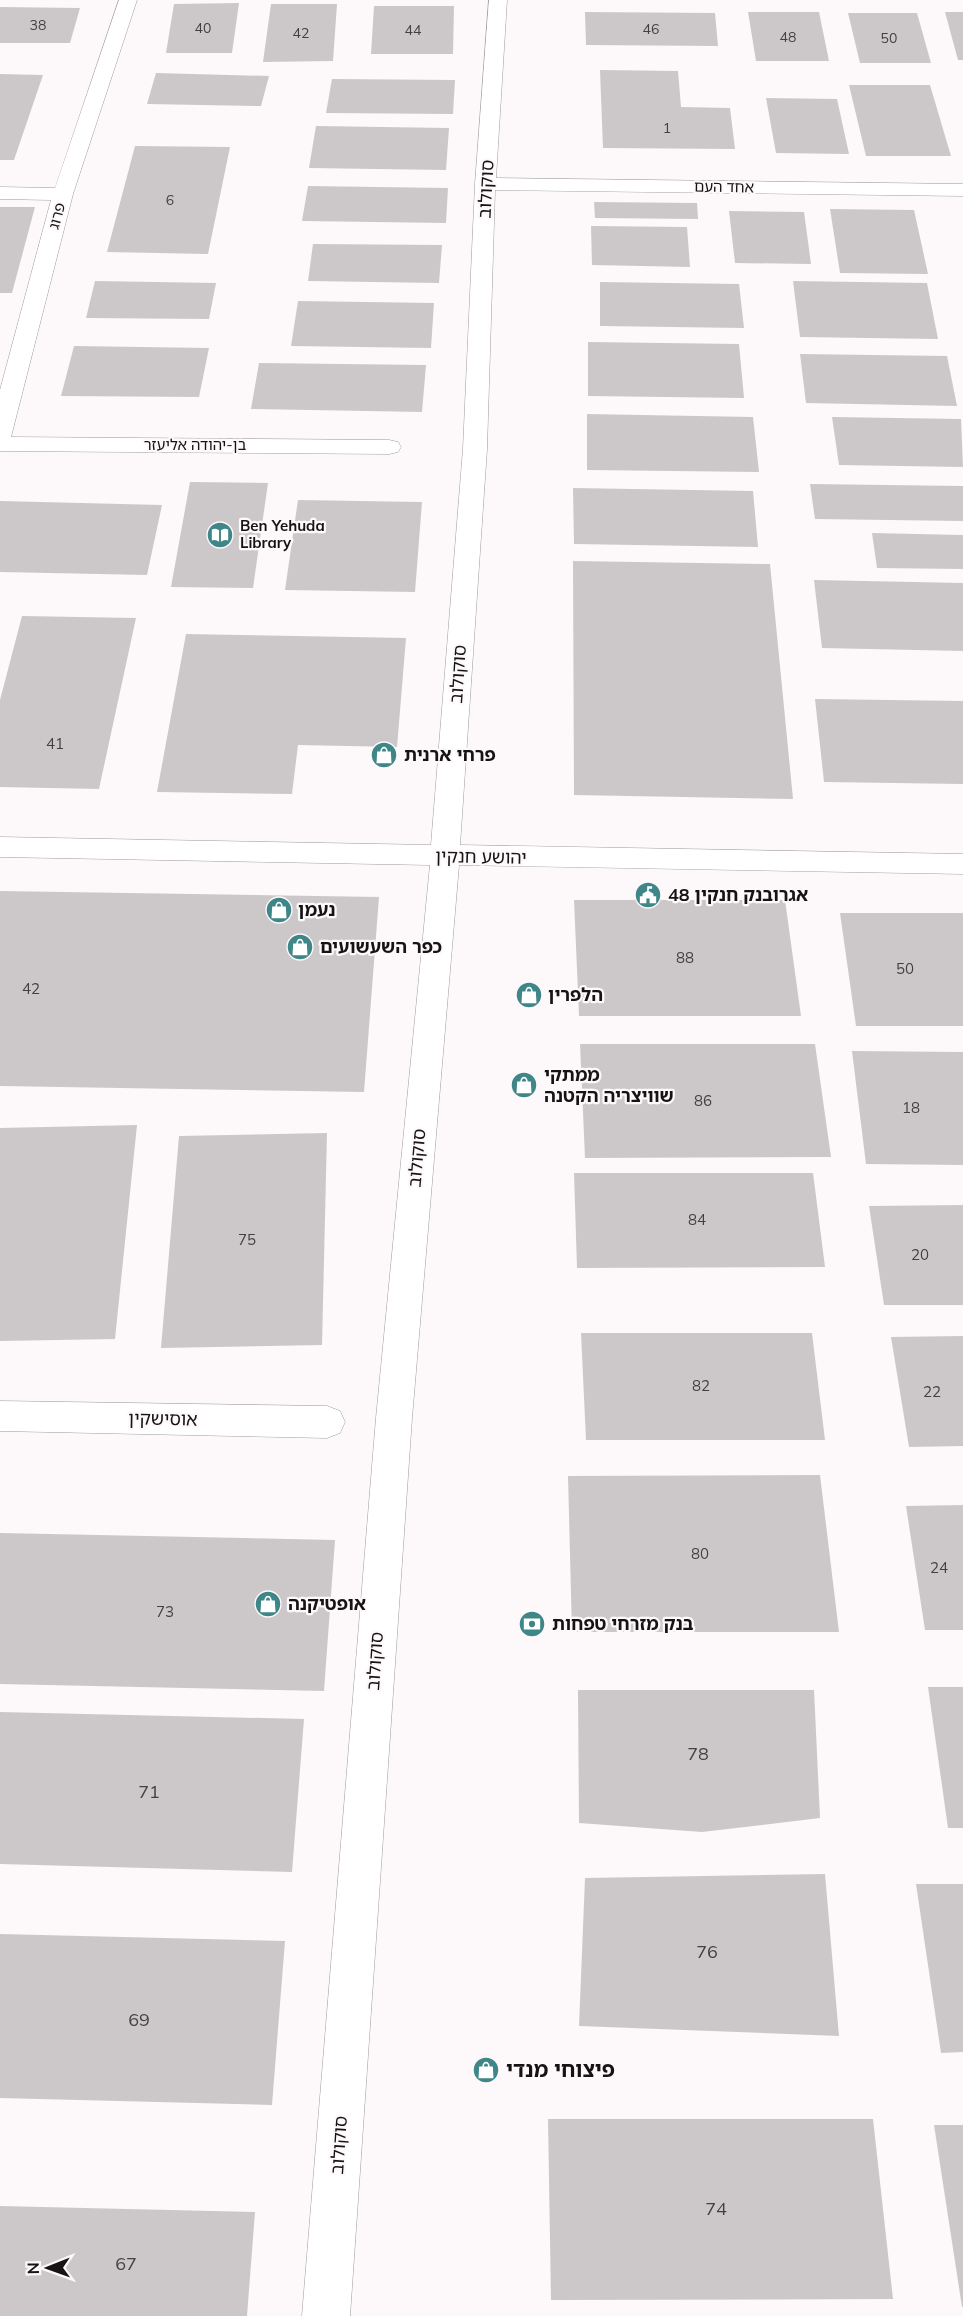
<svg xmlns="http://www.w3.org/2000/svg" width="963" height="2316" viewBox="0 0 963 2316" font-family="Mulish,'Noto Sans Hebrew',sans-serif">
	<rect width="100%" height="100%" fill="#fdf8fa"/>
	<!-- building -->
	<g fill="#ccc8ca">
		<path d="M239,3L232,53H166L174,4Z"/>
		<path d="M271,4H337L333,61L263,62Z"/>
		<path d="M374,6H454L453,54H371Z"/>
		<path d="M0,7L80,8L70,43H0Z"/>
		<path d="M585,12L715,13L718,46L586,45Z"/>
		<path d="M748,12H819L829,61H756Z"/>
		<path d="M945,12H963V60H958Z"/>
		<path d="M848,13H917L931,63H860Z"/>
		<path d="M600,70L678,71L681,107L730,108L735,149L603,148Z"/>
		<path d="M156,73L269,76L261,106L147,104Z"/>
		<path d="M0,74L43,75L14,160H0Z"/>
		<path d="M332,79L455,80L453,114L326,113Z"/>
		<path d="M849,85H930L951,156H866Z"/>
		<path d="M766,98L837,99L849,154L776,153Z"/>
		<path d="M316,126L449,128L446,170L309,168Z"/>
		<path d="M135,146L230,147L208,254L107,252Z"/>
		<path d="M308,186L448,188L446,223L302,221Z"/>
		<path d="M594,202L697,203L698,219L595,218Z"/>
		<path d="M0,207H35L12,293H0Z"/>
		<path d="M830,209L914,210L928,274L840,273Z"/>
		<path d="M729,211L804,212L811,264L735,263Z"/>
		<path d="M591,226L687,227L690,267L592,265Z"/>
		<path d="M313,244L442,245L439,283L308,281Z"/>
		<path d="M95,281L216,283L209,319L86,318Z"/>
		<path d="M793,281L927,283L938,339L800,337Z"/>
		<path d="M600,282L739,284L744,328L600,326Z"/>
		<path d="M298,301L434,303L431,348L291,346Z"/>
		<path d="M588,342L739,344L744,398L588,396Z"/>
		<path d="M74,346L209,348L199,397L61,396Z"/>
		<path d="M800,354L947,356L957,406L806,403Z"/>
		<path d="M259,363L426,365L422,412L251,409Z"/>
		<path d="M587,414L753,417L759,472L587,470Z"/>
		<path d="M832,417L961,419L963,467L839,465Z"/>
		<path d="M190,482L268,483L253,588L171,587Z"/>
		<path d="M810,484L963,486V521L815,519Z"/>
		<path d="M573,488L753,491L758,547L574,544Z"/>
		<path d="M298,500L422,502L415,592L285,590Z"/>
		<path d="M0,501L162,505L147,575L0,572Z"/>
		<path d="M872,533L963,535V569L877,568Z"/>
		<path d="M573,561L770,564L793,799L574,795Z"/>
		<path d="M814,580L963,583V651L822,648Z"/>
		<path d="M22,616L136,618L99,789L0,787V700Z"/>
		<path d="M186,634L406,638L397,747L298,745L292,794L157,792Z"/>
		<path d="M815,699L963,701V784L824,782Z"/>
		<path d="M0,891L379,897L364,1092L0,1086Z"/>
		<path d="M574,900H785L801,1016H579Z"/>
		<path d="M840,913H963V1026H856Z"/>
		<path d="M580,1044H815L831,1157L585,1158Z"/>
		<path d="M852,1051L963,1052V1165L866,1164Z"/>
		<path d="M137,1125L115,1339L0,1341V1128Z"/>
		<path d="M327,1133L322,1345L161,1348L179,1136Z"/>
		<path d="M574,1173H813L825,1267L577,1268Z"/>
		<path d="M963,1205V1305H884L869,1206Z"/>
		<path d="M581,1333H812L825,1440H586Z"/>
		<path d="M963,1336V1446L909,1447L891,1337Z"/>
		<path d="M820,1475L839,1632H572L568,1476Z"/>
		<path d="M963,1505V1630H925L906,1506Z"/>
		<path d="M0,1533L335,1540L324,1691L0,1684Z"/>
		<path d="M928,1687H963V1828H948Z"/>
		<path d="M578,1690H814L820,1818L702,1832L579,1823Z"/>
		<path d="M0,1712L304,1719L292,1872L0,1864Z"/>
		<path d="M825,1874L839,2036L579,2026L585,1878Z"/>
		<path d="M916,1884H963V2052L941,2053Z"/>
		<path d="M0,1934L285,1941L272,2105L0,2098Z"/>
		<path d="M548,2119H873L893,2299L551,2300Z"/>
		<path d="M934,2125H963V2307H962Z"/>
		<path d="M0,2206L255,2212L247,2316H0Z"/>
	</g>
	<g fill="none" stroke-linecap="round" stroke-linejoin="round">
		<defs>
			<g id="minor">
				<path d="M119,0H137L73,194L11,437L389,440L398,442L401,447L398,452L389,454L0,451V390L51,200L0,199V187L55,188Z"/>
				<path d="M489,0H507L496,178L963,184V196L495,190L487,449L460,845L963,854V874L459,865L412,1418L350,2316H302L376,1418L430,865L0,857V837L431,845L463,449L475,184Z"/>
				<path d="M0,1401L327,1406L340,1411L345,1422L340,1433L327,1438L0,1431Z"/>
			</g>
		</defs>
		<!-- minor casing -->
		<use href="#minor" stroke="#9f9b9d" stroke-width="1"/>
		<!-- minor -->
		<use href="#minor" fill="#fff" fill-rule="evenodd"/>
	</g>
	<!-- icons -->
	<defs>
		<symbol id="library-disc" viewBox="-11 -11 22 22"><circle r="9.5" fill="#3e8687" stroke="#fdf8fa"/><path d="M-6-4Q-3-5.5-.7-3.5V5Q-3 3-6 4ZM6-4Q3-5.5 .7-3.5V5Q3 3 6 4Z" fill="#fff"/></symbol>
		<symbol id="shop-disc" viewBox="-11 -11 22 22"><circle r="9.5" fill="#3e8687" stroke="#fdf8fa"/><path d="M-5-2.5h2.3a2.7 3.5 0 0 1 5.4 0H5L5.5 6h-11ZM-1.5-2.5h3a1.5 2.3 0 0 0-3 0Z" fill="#fff"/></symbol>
		<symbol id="civic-disc" viewBox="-11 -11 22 22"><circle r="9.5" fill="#3e8687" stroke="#fdf8fa"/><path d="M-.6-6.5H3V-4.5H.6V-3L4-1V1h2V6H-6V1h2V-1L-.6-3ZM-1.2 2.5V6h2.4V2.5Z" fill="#fff"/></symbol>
		<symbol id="bank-disc" viewBox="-11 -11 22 22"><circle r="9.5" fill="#3e8687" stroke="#fdf8fa"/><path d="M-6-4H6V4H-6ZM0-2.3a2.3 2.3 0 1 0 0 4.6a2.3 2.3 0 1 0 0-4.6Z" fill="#fff"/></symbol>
	</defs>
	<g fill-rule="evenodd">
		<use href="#library-disc" x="205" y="520" width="30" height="30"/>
		<use href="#shop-disc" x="369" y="740" width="30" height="30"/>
		<use href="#civic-disc" x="633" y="880" width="30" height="30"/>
		<use href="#shop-disc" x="264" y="895" width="30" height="30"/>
		<use href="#shop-disc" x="285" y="932" width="30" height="30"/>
		<use href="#shop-disc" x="514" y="980" width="30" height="30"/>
		<use href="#shop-disc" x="509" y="1070" width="30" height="30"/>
		<use href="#shop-disc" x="253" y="1589" width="30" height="30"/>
		<use href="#bank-disc" x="517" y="1609" width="30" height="30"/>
		<use href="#shop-disc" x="471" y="2055" width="30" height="30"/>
	</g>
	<g text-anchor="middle" stroke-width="4.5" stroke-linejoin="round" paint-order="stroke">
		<!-- far-number labels -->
		<g font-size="14" fill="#434042">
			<text x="38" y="30">38</text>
			<text x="203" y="33">40</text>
			<text x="651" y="34">46</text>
			<text x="413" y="35">44</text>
			<text x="301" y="38">42</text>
			<text x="788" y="42">48</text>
			<text x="889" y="43">50</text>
			<text x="667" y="133">1</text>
			<text x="170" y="205">6</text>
		</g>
		<!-- far-street labels -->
		<g font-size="15" fill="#151314" stroke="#fdf8fa">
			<text transform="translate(724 187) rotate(1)" y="5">אחד העם</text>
			<text transform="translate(57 216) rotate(-75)" y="5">פרוג</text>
			<text x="195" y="450">בן-יהודה אליעזר</text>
		</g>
		<!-- far-poi labels -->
		<g font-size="15" font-weight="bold" fill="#151314" stroke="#fdf8fa" text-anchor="start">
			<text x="240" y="531">Ben Yehuda<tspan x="240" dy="17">Library</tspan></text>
		</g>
		<!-- number labels -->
		<g font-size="15" fill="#434042">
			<text x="55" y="749">41</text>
			<text x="685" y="963">88</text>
			<text x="905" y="974">50</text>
			<text x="31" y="994">42</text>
			<text x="703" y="1106">86</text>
			<text x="911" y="1113">18</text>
			<text x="697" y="1225">84</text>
			<text x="247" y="1245">75</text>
			<text x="920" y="1260">20</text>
			<text x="701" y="1391">82</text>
			<text x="932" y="1397">22</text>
			<text x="700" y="1559">80</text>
			<text x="939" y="1573">24</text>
			<text x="165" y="1617">73</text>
		</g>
		<!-- street labels -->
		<g font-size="18" fill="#151314" stroke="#fdf8fa">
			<text transform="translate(486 189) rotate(-87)" y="6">סוקולוב</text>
			<text transform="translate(458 674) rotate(-86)" y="6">סוקולוב</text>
			<text transform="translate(481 857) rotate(1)" y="6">יהושע חנקין</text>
			<text transform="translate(417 1158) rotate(-85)" y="6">סוקולוב</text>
			<text transform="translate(163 1419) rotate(1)" y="6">אוסישקין</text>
			<text transform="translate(375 1661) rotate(-86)" y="6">סוקולוב</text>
			<text transform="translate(339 2145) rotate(-86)" y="6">סוקולוב</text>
		</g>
		<!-- poi labels -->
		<g font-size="18" font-weight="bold" fill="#151314" stroke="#fdf8fa" text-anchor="start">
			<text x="404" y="761">פרחי ארנית</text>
			<text x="668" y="901">אגרובנק חנקין 48</text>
			<text x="298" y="916">נעמן</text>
			<text x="320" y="953">כפר השעשועים</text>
			<text x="548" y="1001">הלפרין</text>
			<text x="544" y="1081">ממתקי<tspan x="544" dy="21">שוויצריה הקטנה</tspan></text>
			<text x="288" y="1610">אופטיקנה</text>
			<text x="552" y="1630">בנק מזרחי טפחות</text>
		</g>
		<!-- near-number labels -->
		<g font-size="18" fill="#434042">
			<text x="698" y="1760">78</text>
			<text x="149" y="1798">71</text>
			<text x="707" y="1958">76</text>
			<text x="139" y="2026">69</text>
			<text x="716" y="2215">74</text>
			<text x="126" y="2270">67</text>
		</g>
		<!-- near-poi labels -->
		<g font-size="21" font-weight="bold" fill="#151314" stroke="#fdf8fa" text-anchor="start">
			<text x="506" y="2077">פיצוחי מנדי</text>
		</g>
	</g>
	<!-- north arrow -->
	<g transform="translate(48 2268) rotate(269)" stroke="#fdf8fa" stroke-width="4.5" paint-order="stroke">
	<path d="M0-4.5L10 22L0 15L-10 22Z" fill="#151314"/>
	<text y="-9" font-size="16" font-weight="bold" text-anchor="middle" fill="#151314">N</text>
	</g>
</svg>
